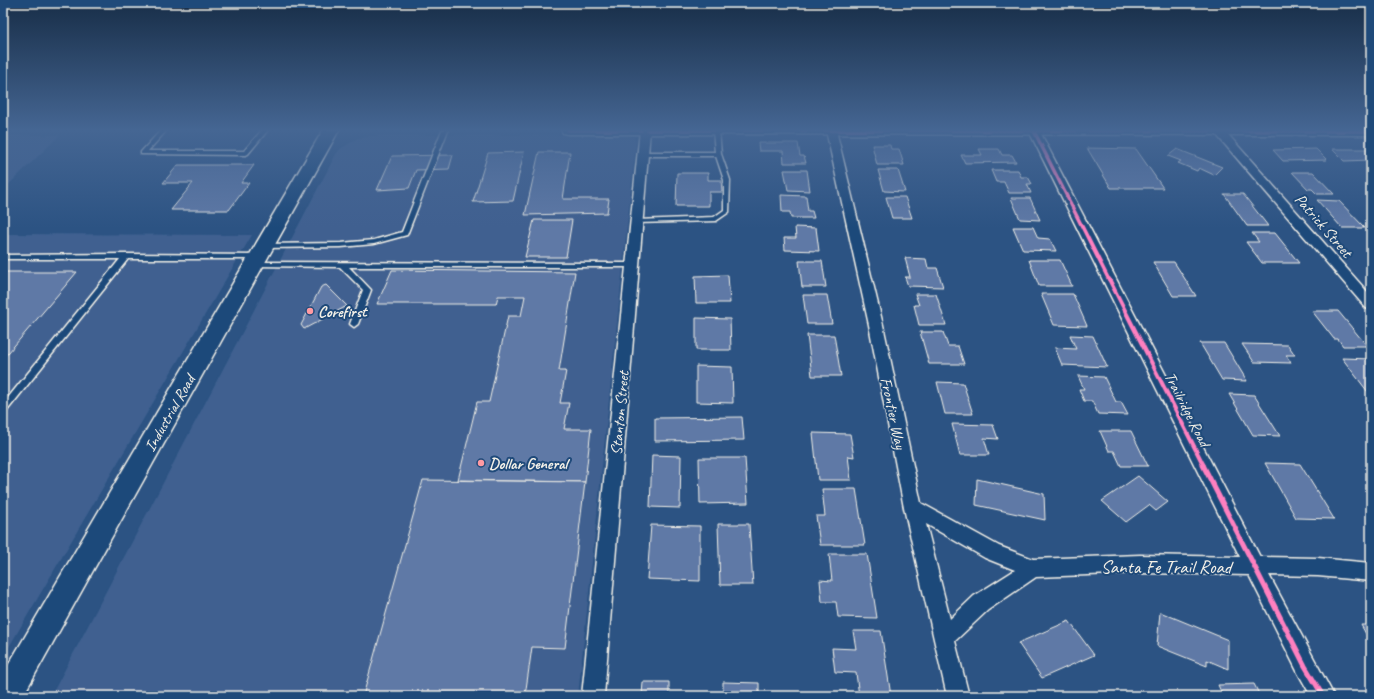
<svg xmlns="http://www.w3.org/2000/svg" width="1374" height="699" viewBox="0 0 1374 699" font-family="Caveat,sans-serif">
	<rect width="100%" height="100%" fill="#2c5383"/>
	<filter id="ink" filterUnits="userSpaceOnUse"><feTurbulence type="fractalNoise" baseFrequency=".025" numOctaves="2"/><feDisplacementMap in="SourceGraphic" scale="8" xChannelSelector="R" yChannelSelector="G"/><feConvolveMatrix kernelMatrix="1 2 1 2 8 2 1 2 1" color-interpolation-filters="sRGB"/></filter>
	<g filter="url(#ink)">
		<!-- built -->
		<g fill="#3f6190">
			<path d="M3,135H60L3,190Z"/>
			<path d="M379,135H624L634,137L636,142L578,696H51L336,154L340,149L358,138Z"/>
			<path d="M3,234L252,235L3,657Z"/>
		</g>
		<!-- building -->
		<g fill="#5e79a6" stroke="#f4f1e8">
			<path d="M758,143H798L800,156H804L806,163H784L783,151H759Z"/>
			<path d="M872,145H890L891,149H899L904,165H877Z"/>
			<path d="M1087,148L1136,149L1163,188H1111Z"/>
			<path d="M979,149H999L1002,155H1012L1016,162L965,163L961,155H982Z"/>
			<path d="M1177,149L1222,167L1214,175L1199,168L1197,171L1178,163L1181,161L1168,156Z"/>
			<path d="M1316,149L1327,160L1283,161L1273,150Z"/>
			<path d="M1332,149H1371V160L1344,161Z"/>
			<path d="M524,152L513,201L473,202L488,153Z"/>
			<path d="M539,152H570L563,199H609L607,213L525,215Z"/>
			<path d="M453,155L449,169L416,170L409,188L377,190L392,156Z"/>
			<path d="M178,165H254L241,183H249L229,210H171L193,183H163Z"/>
			<path d="M784,170H807L810,191L788,190Z"/>
			<path d="M878,170H898L905,192L884,191Z"/>
			<path d="M991,170H1018L1021,177H1028L1032,184H1027L1031,193H1009L1004,182H996Z"/>
			<path d="M1292,172H1313L1334,194H1317L1312,189H1308Z"/>
			<path d="M677,173H708V180H721L722,192H709V206H676Z"/>
			<path d="M1224,194H1243L1268,226H1247Z"/>
			<path d="M781,195L806,196L808,211H812L814,218H791L790,212H782Z"/>
			<path d="M886,197H905L912,218H892Z"/>
			<path d="M1011,198H1030L1040,220L1020,219Z"/>
			<path d="M1317,200L1339,201L1365,228H1342Z"/>
			<path d="M534,220H572L566,257H525Z"/>
			<path d="M795,227L816,228L819,251L785,250L784,238H796Z"/>
			<path d="M1013,227H1033L1038,238L1050,239L1056,251L1023,250Z"/>
			<path d="M1252,233H1275L1299,263H1262L1246,242H1259Z"/>
			<path d="M905,258L926,259L928,268H937L943,287L908,286L905,277H910Z"/>
			<path d="M1029,260H1060L1072,286H1039Z"/>
			<path d="M799,261H822L826,287H802Z"/>
			<path d="M1153,262H1174L1196,296H1173Z"/>
			<path d="M392,270L575,272L559,371H566L560,403H569L564,429H591L585,482L458,480L477,402H489L508,316H521L525,296H498L496,304H377Z"/>
			<path d="M3,272H77L3,359Z"/>
			<path d="M728,275L730,303H696L695,276Z"/>
			<path d="M326,285L347,306L304,329L301,325L321,287Z"/>
			<path d="M915,294H936L946,325H919L914,305H919Z"/>
			<path d="M1041,294H1073L1087,326L1054,325Z"/>
			<path d="M803,295H827L832,324H807Z"/>
			<path d="M1312,311H1338L1367,346H1343L1338,339H1334Z"/>
			<path d="M696,318L730,319L731,350H696Z"/>
			<path d="M920,332H943L948,346H958L964,364H929Z"/>
			<path d="M807,335H834L841,376H812Z"/>
			<path d="M1070,335L1093,336L1107,367L1062,365L1055,348L1076,349Z"/>
			<path d="M1200,343H1224L1247,381L1222,380Z"/>
			<path d="M1242,344L1288,345L1295,355H1286L1291,363L1254,362Z"/>
			<path d="M1342,358L1371,359V396Z"/>
			<path d="M696,366L732,367L733,403L696,402Z"/>
			<path d="M1078,376L1104,377L1116,402H1121L1128,415L1098,414L1092,401H1084L1079,389H1084Z"/>
			<path d="M937,382L963,383L973,414H945Z"/>
			<path d="M1229,394L1254,395L1280,436L1253,435Z"/>
			<path d="M742,417L744,440L655,441V418Z"/>
			<path d="M952,424L993,425L998,439L984,438L989,455H960Z"/>
			<path d="M1100,431H1131L1148,466H1121L1114,451H1109Z"/>
			<path d="M813,433L850,434L854,457L848,456L851,480H818Z"/>
			<path d="M652,455L681,456L680,508L650,507Z"/>
			<path d="M699,458H745L748,503L700,504Z"/>
			<path d="M1265,463L1300,464L1334,519L1296,518Z"/>
			<path d="M1138,476L1168,502L1156,511L1149,505L1126,522L1102,501Z"/>
			<path d="M977,479L1044,494L1045,520L976,505Z"/>
			<path d="M423,480L585,482L565,648L532,647L525,696H363Z"/>
			<path d="M822,489H856L865,545H820L816,516H825Z"/>
			<path d="M718,524H749L753,585H720Z"/>
			<path d="M651,525L700,526V581L647,579Z"/>
			<path d="M829,554H867L877,618L838,617L836,602H822L820,580L832,581Z"/>
			<path d="M1160,612L1228,640V669L1207,660V666L1157,646Z"/>
			<path d="M1069,621L1094,655L1042,678L1018,643Z"/>
			<path d="M1361,625H1371V643Z"/>
			<path d="M853,631H881L891,696H859L856,673L835,672L832,648L856,649Z"/>
			<path d="M643,682H669V694H689V696H642Z"/>
			<path d="M723,682L759,683V696H723Z"/>
			<path d="M1254,684L1260,696H1223L1218,685Z"/>
		</g>
		<g fill="none" stroke-linecap="round" stroke-linejoin="round">
			<defs>
				<g id="service">
					<path d="M161,130H167L148,151H244L262,130H268L248,154L246,155L141,154V152Z"/>
					<path d="M442,130H448L407,235L374,244L341,247L264,248L261,246L264,244L341,243L374,240L402,232Z"/>
					<path d="M713,130H719L721,154L730,180L729,212L716,221L635,223L634,222L637,220L714,217L724,210V180L716,156H643L640,154L643,152H715Z"/>
					<path d="M127,254L258,255L262,257L258,259H128L6,412L3,413V404L120,259H3V255Z"/>
					<path d="M252,262L633,263L637,265L633,267H349L371,290L358,324L354,327L350,324L363,290L340,267L255,266L251,264Z"/>
				</g>
				<g id="minor">
					<path d="M640,130H650L604,696H582Z"/>
					<path d="M826,130H836L883,325L921,503L999,546L1033,559L1140,555L1240,557L1029,131L1039,130L1260,557L1318,558L1371,563V581L1318,576L1269,575L1334,696H1311L1298,673L1249,575L1140,573L1036,577L988,610L955,641L969,696H947L904,508L869,325ZM926,524L985,558L1015,570L974,596L950,619Z"/>
					<path d="M1214,130H1224L1371,296V310L1366,308L1215,133Z"/>
				</g>
				<path id="tertiary" d="M561,130H1371V135L568,134L563,133Z"/>
				<path id="secondary" d="M323,130H339L23,696H3V674Z"/>
			</defs>
			<!-- service casing -->
			<use href="#service" stroke="#f4f1e8" stroke-width="3"/>
			<!-- minor casing -->
			<use href="#minor" stroke="#f4f1e8" stroke-width="3"/>
			<!-- tertiary casing -->
			<use href="#tertiary" stroke="#f4f1e8" stroke-width="3"/>
			<!-- secondary casing -->
			<use href="#secondary" stroke="#f4f1e8" stroke-width="3"/>
			<!-- service -->
			<use href="#service" fill="#1f4a7a" fill-rule="evenodd"/>
			<!-- minor -->
			<use href="#minor" fill="#1f4a7a" fill-rule="evenodd"/>
			<!-- tertiary -->
			<use href="#tertiary" fill="#1f4a7a" fill-rule="evenodd"/>
			<!-- secondary -->
			<use href="#secondary" fill="#1f4a7a" fill-rule="evenodd"/>
			<defs>
				<g id="cycleway-far2">
					<path d="M568,130H641"/>
					<path d="M648,130L1371,131"/>
					<path d="M1034,131L1109,280"/>
				</g>
				<path id="cycleway-far1" d="M1109,279L1204,466"/>
				<path id="cycleway" d="M1203,465L1305,666L1323,696"/>
			</defs>
			<!-- cycleway-far2 casing -->
			<use href="#cycleway-far2" stroke="#1f4a7a" stroke-width="5.5"/>
			<!-- cycleway-far1 casing -->
			<use href="#cycleway-far1" stroke="#1f4a7a" stroke-width="6"/>
			<!-- cycleway casing -->
			<use href="#cycleway" stroke="#1f4a7a" stroke-width="8"/>
			<!-- cycleway-far2 -->
			<use href="#cycleway-far2" stroke="#ff80c0" stroke-width="3.5"/>
			<!-- cycleway-far1 -->
			<use href="#cycleway-far1" stroke="#ff80c0" stroke-width="4"/>
			<!-- cycleway -->
			<use href="#cycleway" stroke="#ff80c0" stroke-width="5"/>
		</g>
	</g>
	<!-- sky -->
	<linearGradient id="sky" x2="0" y2="1"><stop stop-color="#182e48"/><stop offset="0.57" stop-color="#456693"/><stop offset="1" stop-color="#456693" stop-opacity="0"/></linearGradient>
	<rect width="1374" height="228" fill="url(#sky)"/>
	<!-- markers -->
	<g fill="#ff9aa2" stroke="#1f4a7a" stroke-width="1.5">
		<circle cx="310" cy="311" r="4"/>
		<circle cx="481" cy="463" r="4"/>
	</g>
	<g text-anchor="middle" stroke-width="4" stroke-linejoin="round" paint-order="stroke">
		<!-- street labels -->
		<g font-size="16" fill="#f4f1e8" stroke="#1f4a7a">
			<text transform="translate(1324 225) rotate(49)" y="6">Patrick Street</text>
			<text transform="translate(1188 409) rotate(63)" y="6">Trailridge Road</text>
			<text transform="translate(169 413) rotate(-60)" y="6">Industrial Road</text>
			<text transform="translate(619 413) rotate(-85)" y="6">Stanton Street</text>
			<text transform="translate(894 413) rotate(78)" y="6">Frontier Way</text>
		</g>
		<!-- poi labels -->
		<g font-size="16" font-weight="bold" fill="#f4f1e8" stroke="#1f4a7a" text-anchor="start">
			<text x="318" y="317">Corefirst</text>
			<text x="489" y="469">Dollar General</text>
		</g>
		<!-- near-street labels -->
		<g font-size="19" fill="#f4f1e8" stroke="#1f4a7a">
			<text x="1166" y="573">Santa Fe Trail Road</text>
		</g>
	</g>
	<!-- margin -->
	<rect width="1374" height="699" fill="none" stroke="#1f4a7a" stroke-width="16"/>
	<rect x="8" y="8" width="1358" height="683" fill="none" stroke="#f4f1e8" stroke-width="1.5" filter="url(#ink)"/>
</svg>
